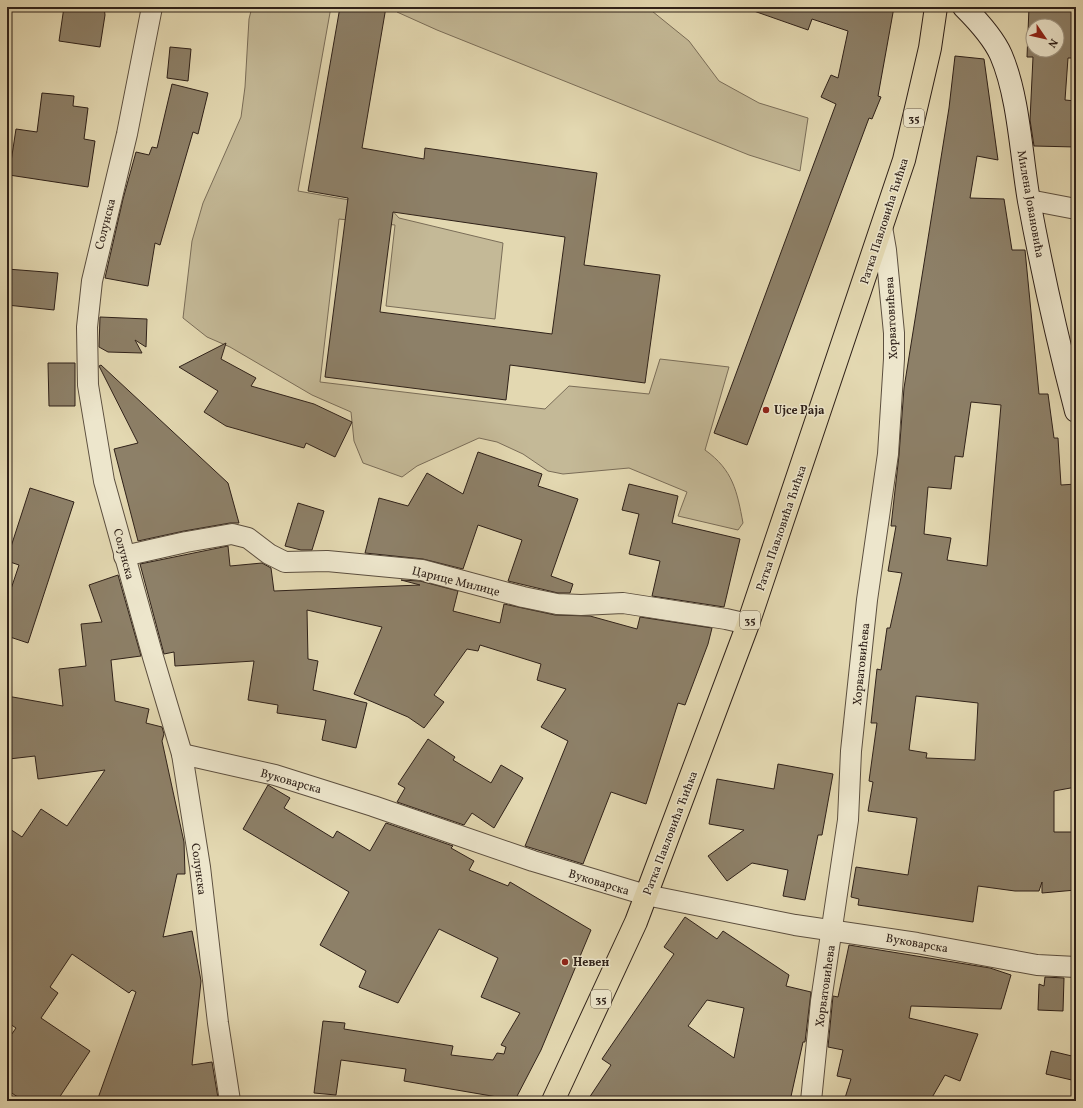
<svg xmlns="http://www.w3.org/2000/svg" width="1083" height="1108" viewBox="0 0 1083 1108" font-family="Vollkorn,serif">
	<rect width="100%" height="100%" fill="#e3d8b1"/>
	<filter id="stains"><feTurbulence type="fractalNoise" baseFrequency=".005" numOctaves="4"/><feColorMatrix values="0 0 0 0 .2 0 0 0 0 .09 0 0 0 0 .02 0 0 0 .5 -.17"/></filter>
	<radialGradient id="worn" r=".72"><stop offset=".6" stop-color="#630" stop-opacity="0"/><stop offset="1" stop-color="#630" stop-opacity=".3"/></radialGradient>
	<!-- green -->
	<g fill="#c4b997" stroke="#7a6d58">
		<path d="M252,7H331L298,191L389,207L399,218L503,243L495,319L386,306L395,225L339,219L320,382L545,409L569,386L649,394L660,359L729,367L705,450C733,470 737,491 743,523L738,530L678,516L687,492L629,468L563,474L548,471L523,454L497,442L479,438L417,466L402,477L363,463L354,441L351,412L312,395L230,347L207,337L183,318L192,241L203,203L241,117L245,87L249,19Z"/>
		<path d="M397,7H647L689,41L719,81L759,103L808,118L800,171L749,155L437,30L397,12Z"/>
	</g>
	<!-- building -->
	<g fill="#8d8068" stroke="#2f2119" fill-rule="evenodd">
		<path d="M64,7H104L105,15L100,47L59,41Z"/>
		<path d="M340,7H386L362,148L424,159L425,148L597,173L584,265L660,275L645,383L510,365L506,400L325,377L348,198L308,191ZM393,212L565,237L552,334L380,312Z"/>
		<path d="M751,7H894L878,96L881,97L872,119L869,118L747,445L714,433L836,104L821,97L831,75L838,78L848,31L812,19L808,30L751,10Z"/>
		<path d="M1029,7H1076V58H1068L1065,100L1076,101V147L1034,146L1030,120L1033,57H1027ZM1033,26H1057V50H1033Z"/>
		<path d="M170,47L191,49L188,81L167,78Z"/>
		<path d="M955,56L984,59L998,160L977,156L970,198L1004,199L1012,250H1025L1039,394H1048L1054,438H1058L1061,485L1076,484V787L1054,791V832H1076V890L1042,893V882L1039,891H1015L978,886L973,922L858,905L859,899L851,897L856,867L908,875L917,818L868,811L873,782L869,781L877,723H871L877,669L881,670L887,628H890L902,573L888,571L896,526H891L899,455L904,388L949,108ZM971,402L1001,405L987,566L947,560L951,538L924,534L928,487L951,489L955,456L963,457ZM916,696L978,703L975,760L926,758L927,753L909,750Z"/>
		<path d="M172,84L208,93L198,134L193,132L160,245L155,243L148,286L105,278L123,199L136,152L149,155L152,147L157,148Z"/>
		<path d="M42,93L74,96L73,106L88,108L84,139L95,141L88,187L9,175L16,129L37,132Z"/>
		<path d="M7,269L58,273L54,310L7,305Z"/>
		<path d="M100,317L147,319L146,347L135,340L142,353L108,352L99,347Z"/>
		<path d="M226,343L221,359L256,378L251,386L314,404L352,422L335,457L306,443L304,448L226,426L204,412L218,391L179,367Z"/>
		<path d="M48,363H75V406H49Z"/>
		<path d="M101,365L228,483L239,523H230L184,531L138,541L114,449L138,443L99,366Z"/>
		<path d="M478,452L542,474L538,486L578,499L551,576L573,584L570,593H558L508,581L522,540L478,525L463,569L423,559L365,553L379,498L408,506L427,473L463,494Z"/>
		<path d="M629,484L678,496L672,523L740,539L724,607L652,596L660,561L629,554L639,514L622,510Z"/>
		<path d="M30,488L74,502L28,643L7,636V601L19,565L7,561V559Z"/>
		<path d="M298,503L324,511L312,550H301L285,546Z"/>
		<path d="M228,546L230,566L262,563L271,568L274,591L420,585L401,580L420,581L458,591L453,611L500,623L504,604L555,615L590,616L637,629L640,617L712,628L708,644L685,705L678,703L646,804L611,792L583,864L525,846L568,741L541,727L566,689L537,680L541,664L480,645L478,651L467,649L434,695L444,702L424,728L408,717L354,694L382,627L307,610L308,659L318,661L313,690L367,703L356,748L322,740L326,720L277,713L278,705L248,700L254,661L175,666L174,652L164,654L140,564Z"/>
		<path d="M118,575L141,656L111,660L115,701L149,709L146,723L162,727L164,734L162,741L184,842L185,874H177L163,937L192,931L201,981L192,1065L212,1062L218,1098L194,1101H170V1098L134,1101H97L136,992L132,990L129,993L72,954L50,987L58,993L41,1018L90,1051L57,1101H24L7,1090V1041L16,1028L7,1022V827L22,837L41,809L67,826L105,770L38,779L35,756L9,759L7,745V696L63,706L59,669L86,666L81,624L102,622L89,585Z"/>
		<path d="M428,739L455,757L453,760L491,783L501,765L523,778L494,828L472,813L464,825L397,802L405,788L398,784Z"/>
		<path d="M778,764L833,774L822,835H818L805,900L783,896L788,870L752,863L727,881L708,856L744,830L709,824L717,779L774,789Z"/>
		<path d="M268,785L290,798L284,808L333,838L337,831L370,851L386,823L453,846L451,848L474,861L469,870L508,886L510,882L591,930L541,1050L515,1100L404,1081L406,1069L341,1060L336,1095L314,1093L323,1021L345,1023L344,1029L453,1046L451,1055L493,1060L497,1053L504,1054L506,1047L501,1045L520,1013L481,997L498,958L439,929L398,1003L359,987L366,971L320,945L349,892L243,829Z"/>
		<path d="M685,917L717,939L723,931L789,975L786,986L811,992L805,1042H803L790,1101H587L611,1065L602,1059L674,954L664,947ZM707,1000L744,1008L734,1058L688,1026Z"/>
		<path d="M849,945L990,968L1011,975L1001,1009L911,1006L909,1018L978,1034L960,1081L945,1075L930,1101H844L851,1079L837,1076L843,1050L828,1047L833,996L838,997Z"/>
		<path d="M1045,977L1064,978L1063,1011L1038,1010L1039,984L1044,986Z"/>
		<path d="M1051,1051L1076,1057V1081L1046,1074Z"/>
	</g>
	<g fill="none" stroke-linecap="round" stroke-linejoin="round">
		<defs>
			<g id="street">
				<path d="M152,7L127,134L92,281L87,327L88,385L104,481L153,657L182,754L200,867L218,1023L230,1101"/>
				<path d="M1029,200L1076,209"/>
				<path d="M124,556L186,542L232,534L248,538L269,554L285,562L327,561L422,570L523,597L557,604L581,605L623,603L726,619L748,624"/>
				<path d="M182,754L275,775L373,806L533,861L646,895L795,925L917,943L1037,965L1076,967"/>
				<path d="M811,1101L821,1001L848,820L851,751L867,600L888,454L894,359V333L886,250L882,227"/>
			</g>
			<path id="secondary" d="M964,7C978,21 993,37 1001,55C1019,97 1021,155 1029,201C1042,271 1058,342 1076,411"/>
			<path id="primary" d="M553,1101L636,922L748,624L904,160L930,48L936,7"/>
		</defs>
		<!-- street casing -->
		<use href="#street" stroke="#5c4f3f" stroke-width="22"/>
		<!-- secondary casing -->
		<use href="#secondary" stroke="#2f2119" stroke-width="24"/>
		<!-- primary casing -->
		<use href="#primary" stroke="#2f2119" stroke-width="24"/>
		<!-- street -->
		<use href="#street" stroke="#ede6cc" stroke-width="20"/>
		<!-- secondary -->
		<use href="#secondary" stroke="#ede6cc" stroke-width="22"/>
		<!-- primary -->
		<use href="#primary" stroke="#e3d8b1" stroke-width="22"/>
	</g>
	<!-- markers -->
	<g fill="#8f2418" stroke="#ede6cc" stroke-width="1.5">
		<circle cx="766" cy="410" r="4"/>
		<circle cx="565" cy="962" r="4"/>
	</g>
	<g text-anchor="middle" stroke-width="3" stroke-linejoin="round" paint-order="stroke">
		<!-- shield labels -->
		<g fill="#ede6cc" stroke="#685c4f" stroke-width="1">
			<rect x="904" y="109" width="20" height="18" rx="3"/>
			<rect x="740" y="611" width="20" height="18" rx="3"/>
			<rect x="591" y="990" width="20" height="18" rx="3"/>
		</g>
		<g font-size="11" font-weight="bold" fill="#2f2119">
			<text x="914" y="122">35</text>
			<text x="750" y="624">35</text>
			<text x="601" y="1003">35</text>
		</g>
		<!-- street labels -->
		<g font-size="12" fill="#2f2119" stroke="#ede6cc">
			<text transform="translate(1031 204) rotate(80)" y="4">Милена Јовановића</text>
			<text transform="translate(884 221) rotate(-72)" y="4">Ратка Павловића Ћићка</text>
			<text transform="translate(105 224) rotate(-76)" y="4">Солунска</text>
			<text transform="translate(891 318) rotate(-93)" y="4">Хорватовићева</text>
			<text transform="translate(781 528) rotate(-71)" y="4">Ратка Павловића Ћићка</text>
			<text transform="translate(124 554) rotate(75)" y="4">Солунска</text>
			<text transform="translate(456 581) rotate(14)" y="4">Царице Милице</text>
			<text transform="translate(861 664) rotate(-84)" y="4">Хорватовићева</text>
			<text transform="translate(291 781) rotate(16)" y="4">Вуковарска</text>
			<text transform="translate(670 833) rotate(-69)" y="4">Ратка Павловића Ћићка</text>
			<text transform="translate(199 869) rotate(82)" y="4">Солунска</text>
			<text transform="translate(599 882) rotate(17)" y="4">Вуковарска</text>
			<text transform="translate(917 943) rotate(10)" y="4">Вуковарска</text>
			<text transform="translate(825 986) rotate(-82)" y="4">Хорватовићева</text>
		</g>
		<!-- poi labels -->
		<g font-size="12" font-weight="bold" fill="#2f2119" stroke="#ede6cc" text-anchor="start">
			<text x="774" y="414">Ujce Paja</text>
			<text x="573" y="966">Невен</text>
		</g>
	</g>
	<!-- margin -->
	<rect width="1083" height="1108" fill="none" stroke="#e3d8b1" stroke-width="24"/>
	<rect x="8" y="8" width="1067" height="1092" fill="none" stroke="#2f2119" stroke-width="2"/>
	<rect x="12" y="12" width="1059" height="1084" fill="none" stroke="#2f2119"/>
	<!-- north arrow -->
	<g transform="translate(1045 38) rotate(124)"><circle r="19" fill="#ede6cc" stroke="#a19784"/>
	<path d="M0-3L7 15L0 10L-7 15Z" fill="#8f2418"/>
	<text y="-6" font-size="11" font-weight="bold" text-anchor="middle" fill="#2f2119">N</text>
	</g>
	<rect width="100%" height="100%" filter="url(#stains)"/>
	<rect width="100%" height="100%" fill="url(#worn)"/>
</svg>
